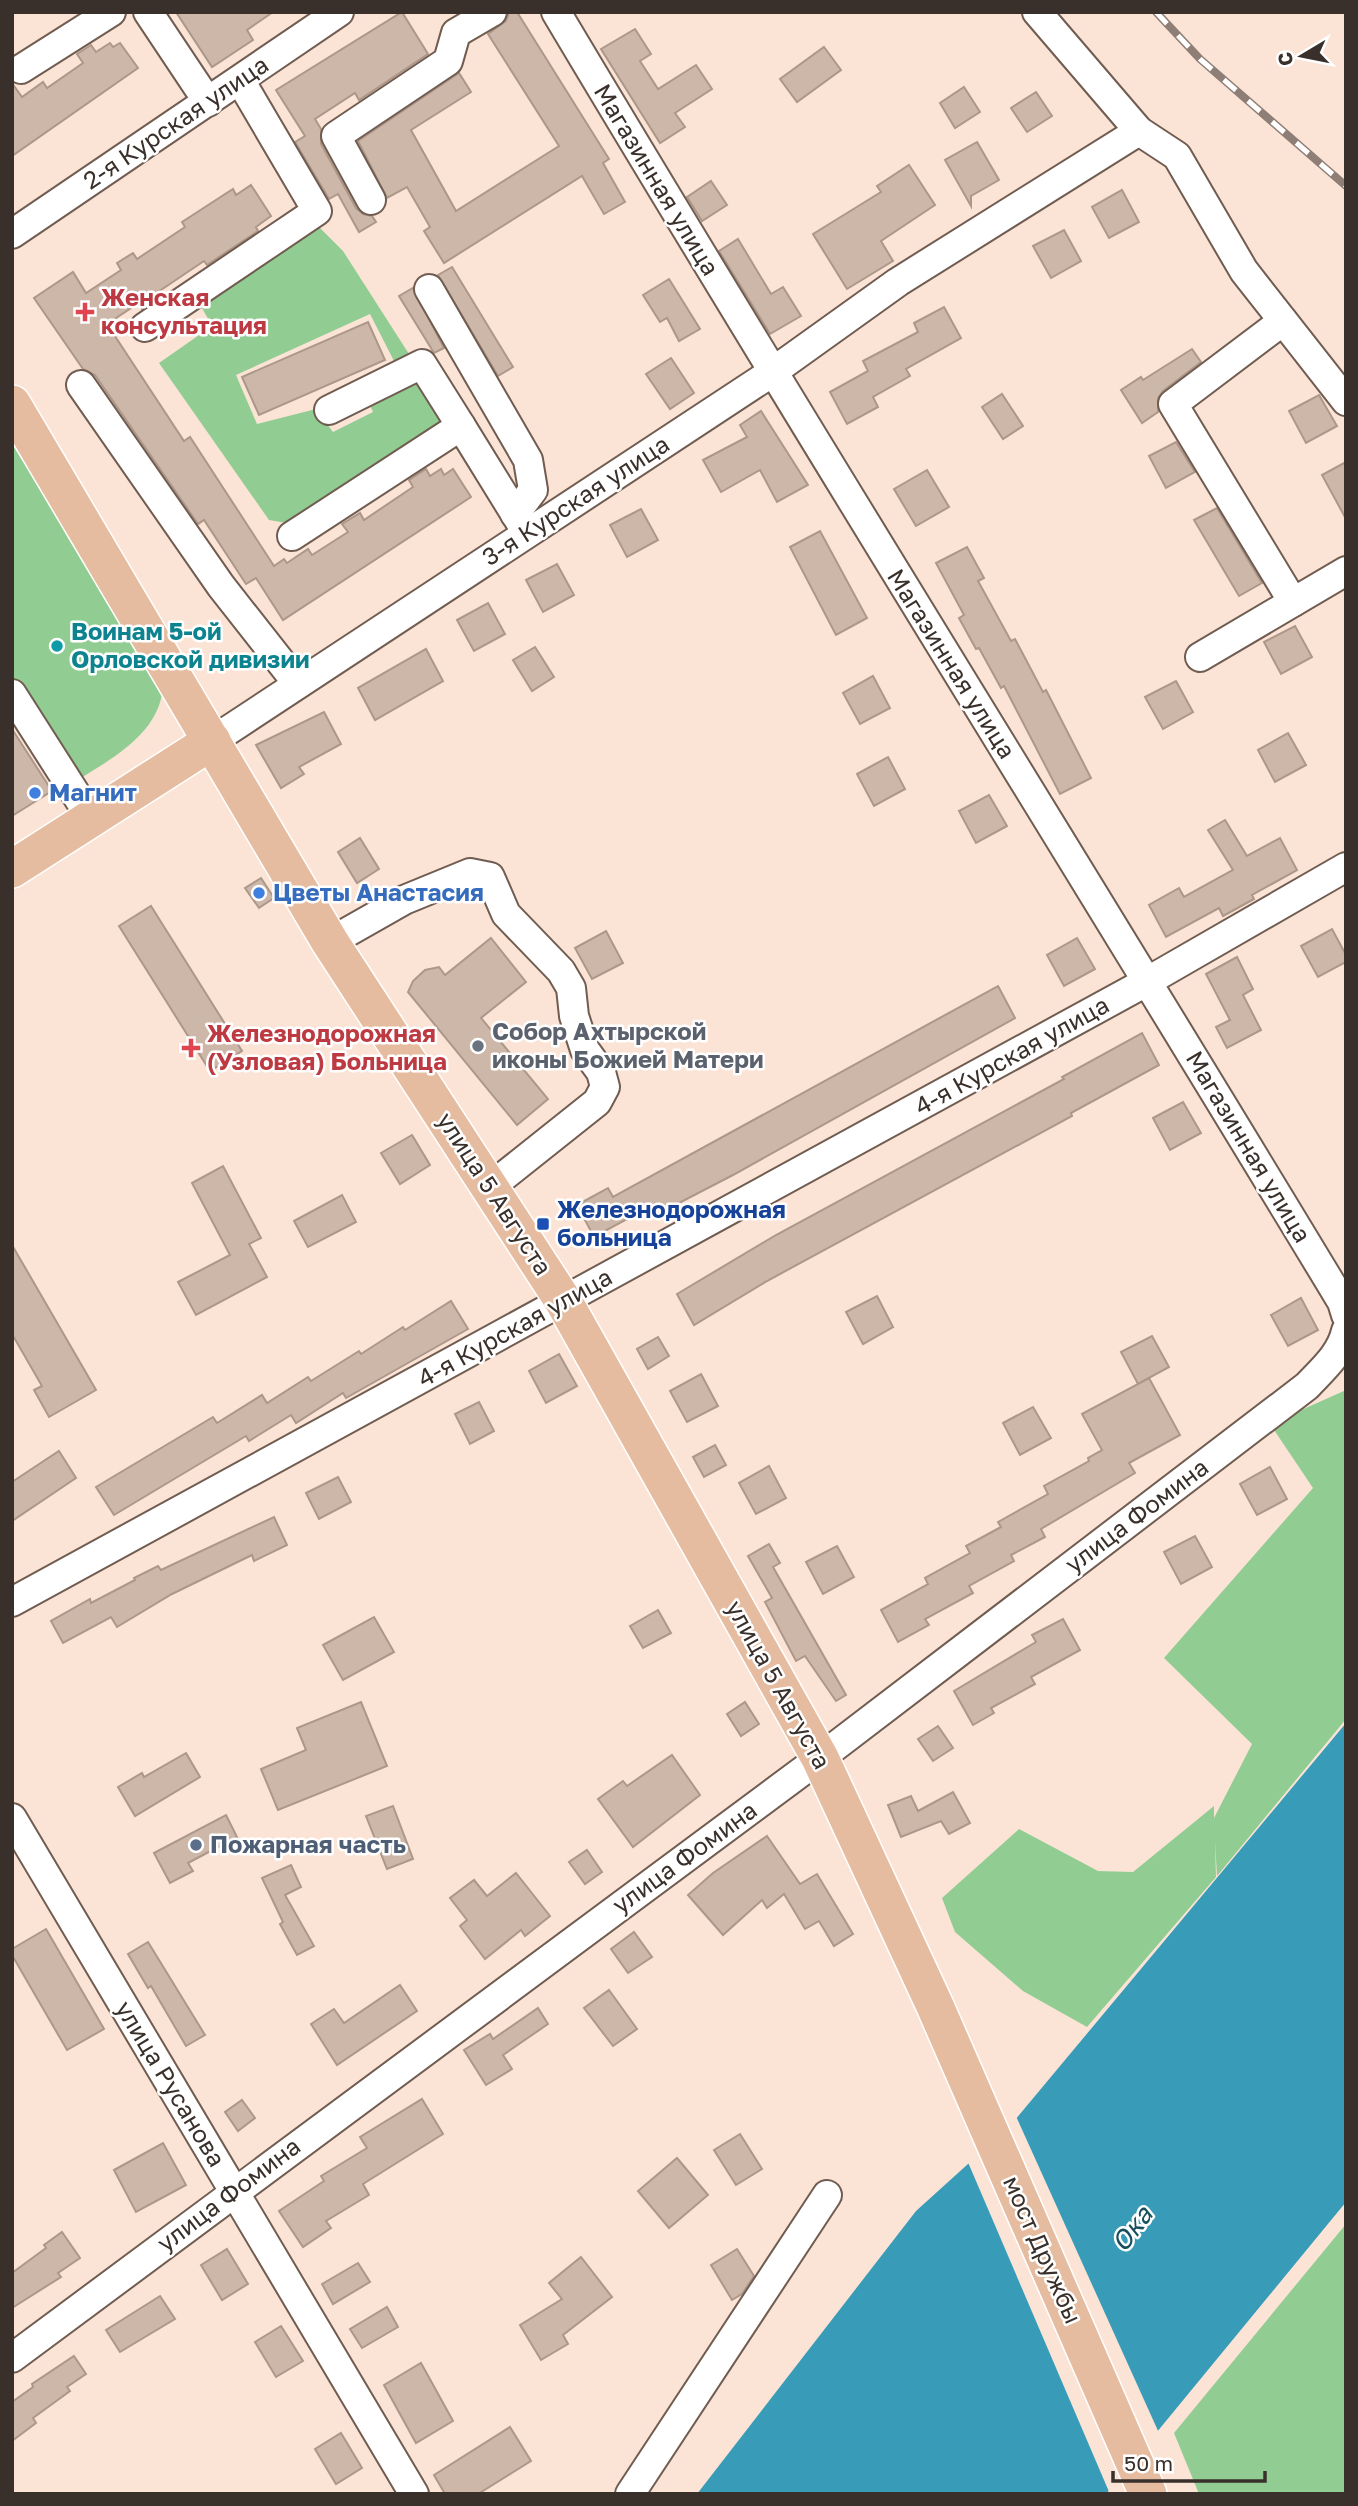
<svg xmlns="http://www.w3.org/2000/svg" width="1358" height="2506" viewBox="0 0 1358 2506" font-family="'Golos Text',sans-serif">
	<rect width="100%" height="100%" fill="#fbe4d6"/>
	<!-- green -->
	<g fill="#91cd93">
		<path d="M317,225L343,251L409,354L394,361L370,314L236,375L257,424L316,409L333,432L373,412L368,401L396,386L421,382L447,424L292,524L269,520L159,363L212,326L197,299Z"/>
		<path d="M12,444L163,681C164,731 113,758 76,781L12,683Z"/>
		<path d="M1346,1390V1719L1217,1876L1215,1841L1216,1877L1087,2027L1023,1991L955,1932L942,1898L1019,1829L1098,1871L1133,1872L1214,1806V1818L1252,1744L1164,1658L1313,1488L1270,1424Z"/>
		<path d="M1346,2224V2494H1199L1174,2433Z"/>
	</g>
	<!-- water -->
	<path fill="#389cb8" d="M1346,1723V2202L1106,2494H697L916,2211L1010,2126Z"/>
	<!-- pier -->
	<path fill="#fbe4d6" d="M1015,2114L1159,2433L1110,2494L967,2160Z"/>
	<!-- building -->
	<g fill="#cdb7a9" stroke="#ac9789" stroke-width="2">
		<path d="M176,12H273L247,30L253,40L212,67Z"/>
		<path d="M402,12L428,54L359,100L355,93L315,119L321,129V144L356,208L363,214L372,216L376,222L359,232L338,194L329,199L295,142L305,136L276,90Z"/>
		<path d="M509,12H517L609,159L603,163L625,202L604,214L582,176L444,263L424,231L430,227L407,187L387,198L358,141L459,73L471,92L411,130L456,211L559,146L488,34L506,21Z"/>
		<path d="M635,29L651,54L640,61L658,89L696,65L712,89L675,113L685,127L660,143L601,49Z"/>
		<path d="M110,43L113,47L120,43L138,68L12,156V83L22,97L43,82L47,88L83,63L77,54L91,45L96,52Z"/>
		<path d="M824,47L841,70L797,102L780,79Z"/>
		<path d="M964,87L980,112L955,128L940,103Z"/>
		<path d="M1036,92L1052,116L1027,132L1011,108Z"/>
		<path d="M977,142L999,180L971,196V206L945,160Z"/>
		<path d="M909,165L935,205L881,241L893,261L847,289L813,234L881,192L877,186Z"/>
		<path d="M711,181L727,205L702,221L687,197Z"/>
		<path d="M251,185L271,216L256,227L258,231L207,265L204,261L158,292L161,296L142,309L139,303L107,324L184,441L190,437L274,566L284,559L287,563L308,549L312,555L348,532L342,524L360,513L364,520L413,487L409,480L426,469L430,476L441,469L444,475L453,469L471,497L283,620L256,578L246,584L204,520L198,524L95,375L83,369L34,298L73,272L86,293L121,270L117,263L133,253L137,259L185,227L182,222L233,189L236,195Z"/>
		<path d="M1122,190L1139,222L1109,238L1092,207Z"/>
		<path d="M1064,230L1081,261L1051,278L1033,246Z"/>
		<path d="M738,239L771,294L783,287L801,316L770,334L719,251Z"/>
		<path d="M452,267L513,367L498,376L438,275Z"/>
		<path d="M669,279L700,329L679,341L667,318L660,322L643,295Z"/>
		<path d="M413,288L444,348L434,353L399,296Z"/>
		<path d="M944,307L961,338L906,369L910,376L873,397L878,407L847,424L830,392L868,371L863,361L918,332L914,323Z"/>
		<path d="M368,322L385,360L259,415L242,377Z"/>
		<path d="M1192,349L1201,362L1163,391L1158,398V412L1142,423L1121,390L1141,377L1143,380Z"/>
		<path d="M671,358L694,393L670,409L646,374Z"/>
		<path d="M1002,394L1023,426L1003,439L982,407Z"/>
		<path d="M1319,395L1337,426L1306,443L1289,411Z"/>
		<path d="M761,411L808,485L777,502L760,470L721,492L703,460L747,437L740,425Z"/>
		<path d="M1176,442L1195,472L1166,488L1149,456Z"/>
		<path d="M1346,462V519L1322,475Z"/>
		<path d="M927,470L949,507L916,526L894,489Z"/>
		<path d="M1217,508L1262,583L1239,596L1194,520Z"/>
		<path d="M641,509L658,540L627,557L610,525Z"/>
		<path d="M820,531L867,618L836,635L790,547Z"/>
		<path d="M967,547L984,578L978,581L1011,641L1015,639L1043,692L1046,690L1091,778L1060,794L1004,686L1001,688L979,648L976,649L959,618L964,615L936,563Z"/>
		<path d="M557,564L574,595L543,612L526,580Z"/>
		<path d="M488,603L505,634L474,651L457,620Z"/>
		<path d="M1295,626L1312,657L1281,674L1264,642Z"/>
		<path d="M535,647L554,677L532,691L513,660Z"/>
		<path d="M426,649L443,681L375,720L358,688Z"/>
		<path d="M873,676L890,708L860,724L843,693Z"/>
		<path d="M1176,681L1193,712L1163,729L1145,697Z"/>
		<path d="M324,712L341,744L299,767L304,774L281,788L256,745Z"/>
		<path d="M12,729L52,791L12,816Z"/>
		<path d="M1288,733L1306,765L1275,782L1258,750Z"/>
		<path d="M888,757L905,789L874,806L857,774Z"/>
		<path d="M989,795L1007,826L976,843L959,811Z"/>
		<path d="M1225,820L1247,856L1280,838L1297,870L1252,895L1254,899L1223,916L1219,908L1166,937L1149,905L1179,888L1184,897L1233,870L1208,830Z"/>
		<path d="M360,838L379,869L357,883L338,852Z"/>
		<path d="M261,878L274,898L259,908L245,888Z"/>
		<path d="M151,906L242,1051L210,1071L119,926Z"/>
		<path d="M1332,929L1346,955V962L1318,977L1301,946Z"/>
		<path d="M606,931L623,963L592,979L575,948Z"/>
		<path d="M491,938L526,982L481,1018L548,1099L517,1125L408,992L413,981L425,970L439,967L445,975Z"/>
		<path d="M1077,938L1095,969L1064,986L1047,955Z"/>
		<path d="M1237,957L1253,989L1243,995L1261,1030L1227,1048L1216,1027L1230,1020L1206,974Z"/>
		<path d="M998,986L1015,1018L733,1175L656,1215L651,1206L594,1237L577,1205L608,1188L613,1197Z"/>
		<path d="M1142,1033L1159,1065L1071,1113L1072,1116L767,1281L694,1325L677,1294L776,1235L1064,1079L1062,1077Z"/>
		<path d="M1183,1102L1201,1133L1170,1150L1153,1118Z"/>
		<path d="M412,1135L430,1165L400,1184L381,1153Z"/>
		<path d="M223,1166L261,1238L249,1244L267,1277L196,1315L178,1282L230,1255L192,1183Z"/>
		<path d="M342,1195L356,1222L308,1247L294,1221Z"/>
		<path d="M12,1245L96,1390L49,1417L34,1390L42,1386L12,1334Z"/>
		<path d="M877,1296L893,1327L863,1344L846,1312Z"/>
		<path d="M1301,1298L1318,1330L1288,1346L1271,1315Z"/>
		<path d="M451,1301L468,1329L346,1398L343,1393L296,1423L291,1415L249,1441L246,1436L114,1515L96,1487L213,1417L217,1423L262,1395L267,1403L308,1377L311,1381L359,1351L361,1354L403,1327L405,1330Z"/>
		<path d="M1152,1336L1169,1367L1138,1384L1121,1352Z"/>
		<path d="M658,1337L669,1356L648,1369L637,1349Z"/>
		<path d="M559,1354L577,1386L546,1403L529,1371Z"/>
		<path d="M701,1374L718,1406L687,1422L670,1391Z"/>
		<path d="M1149,1378L1180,1435L1129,1463L1135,1473L1041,1529L1045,1537L1011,1555L1014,1561L969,1586L973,1593L925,1619L929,1625L898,1642L881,1610L928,1584L925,1578L970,1553L966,1546L1001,1527L998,1522L1048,1494L1044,1486L1089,1461L1088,1458L1102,1450L1082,1414Z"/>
		<path d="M479,1402L494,1431L470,1444L455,1414Z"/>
		<path d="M1033,1407L1051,1438L1020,1455L1003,1423Z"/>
		<path d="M715,1445L726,1465L704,1477L693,1457Z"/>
		<path d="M59,1451L76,1478L12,1521V1482Z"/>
		<path d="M769,1466L786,1498L756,1514L739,1483Z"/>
		<path d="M1270,1467L1287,1499L1257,1515L1240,1484Z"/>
		<path d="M338,1477L351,1502L319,1519L306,1493Z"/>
		<path d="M274,1517L287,1545L254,1561L252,1555L172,1594L117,1627L111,1617L63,1643L51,1621L90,1599L91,1603L135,1580L134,1578L158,1566L161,1570Z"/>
		<path d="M1195,1536L1212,1567L1181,1584L1164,1552Z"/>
		<path d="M769,1544L780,1563L773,1567L846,1695L836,1701L805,1656L796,1661L765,1602L772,1598L748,1556Z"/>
		<path d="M837,1546L854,1577L823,1594L806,1562Z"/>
		<path d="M658,1610L671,1633L643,1648L630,1626Z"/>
		<path d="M374,1617L394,1652L343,1680L323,1645Z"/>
		<path d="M1063,1619L1080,1650L1031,1677L1035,1684L991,1708L994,1713L973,1725L954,1691L1036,1642L1032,1635Z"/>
		<path d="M361,1702L387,1766L278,1810L261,1769L306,1750L297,1728Z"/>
		<path d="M745,1702L759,1724L741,1736L727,1714Z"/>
		<path d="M938,1726L953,1748L933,1761L918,1739Z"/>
		<path d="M186,1753L200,1777L135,1816L118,1787L142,1773L144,1777Z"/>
		<path d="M672,1755L700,1795L633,1847L598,1799L623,1781L627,1786Z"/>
		<path d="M953,1792L970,1823L949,1834L941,1821L901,1837L888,1805L911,1796L918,1811Z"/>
		<path d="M393,1806L413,1859L387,1869L366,1816Z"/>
		<path d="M226,1815L237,1837L188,1863L193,1871L170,1883L154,1853Z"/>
		<path d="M767,1836L800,1884L817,1874L853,1934L834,1946L819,1921L805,1929L784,1894L767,1908L762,1900L723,1935L688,1895L713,1873Z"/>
		<path d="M587,1850L602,1872L585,1884L569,1862Z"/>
		<path d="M291,1865L301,1887L285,1895L314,1946L297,1955L280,1924L283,1922L262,1878Z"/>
		<path d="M516,1873L550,1916L525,1936L521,1930L485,1959L460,1926L467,1920L450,1898L474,1880L487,1896Z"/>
		<path d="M46,1929L104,2029L67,2050L12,1955V1949Z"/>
		<path d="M634,1932L652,1957L628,1973L611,1949Z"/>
		<path d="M148,1942L205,2035L186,2046L151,1986L148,1988L128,1954Z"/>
		<path d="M400,1985L417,2011L337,2065L311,2024L334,2009L344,2023Z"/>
		<path d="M609,1990L637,2029L613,2046L584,2008Z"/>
		<path d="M538,2008L548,2024L503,2055L512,2069L486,2085L464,2050L490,2034L493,2039Z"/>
		<path d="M422,2099L443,2134L363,2184L369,2195L326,2221L331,2228L303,2247L279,2211L324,2181L321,2176L367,2148L360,2137Z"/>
		<path d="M242,2100L255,2118L238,2131L225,2112Z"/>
		<path d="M740,2134L762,2169L736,2185L714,2150Z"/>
		<path d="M163,2143L186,2185L136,2212L114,2170Z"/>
		<path d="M677,2158L708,2195L669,2228L638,2191Z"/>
		<path d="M62,2232L80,2258L58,2273L61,2277L12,2308V2273L46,2248L44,2245Z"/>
		<path d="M227,2249L248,2284L222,2300L201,2265Z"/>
		<path d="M737,2249L754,2276L742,2294L732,2300L711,2265Z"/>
		<path d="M581,2257L612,2297L563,2335L568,2344L541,2360L520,2325L562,2299L549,2283Z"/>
		<path d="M358,2263L370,2282L333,2304L322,2284Z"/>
		<path d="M160,2296L175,2319L120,2352L106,2330Z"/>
		<path d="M387,2307L398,2327L362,2348L350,2329Z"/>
		<path d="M281,2326L303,2361L276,2377L255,2342Z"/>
		<path d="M74,2356L86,2374L67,2387L70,2391L33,2418L36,2423L12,2441V2402L33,2387L32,2384Z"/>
		<path d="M421,2363L453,2421L416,2443L384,2385Z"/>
		<path d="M510,2427L531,2461L478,2494H445L434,2475Z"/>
		<path d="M341,2433L362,2468L336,2484L315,2449Z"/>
	</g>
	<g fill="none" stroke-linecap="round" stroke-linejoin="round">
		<defs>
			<g id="minor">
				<path d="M148,12L208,102"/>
				<path d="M556,12C814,445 1082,871 1342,1302L1346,1315"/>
				<path d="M1037,12L1139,131L1177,156L1244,271L1346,401"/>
				<path d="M21,69L111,12"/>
				<path d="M371,200L336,136L448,61L456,33L492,12"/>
				<path d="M12,234L339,12"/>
				<path d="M429,289L528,460L533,490L515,514"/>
				<path d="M1283,321L1173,404L1293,602"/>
				<path d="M145,327L317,211L240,80"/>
				<path d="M81,385L221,586L298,684"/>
				<path d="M329,410L422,364L461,426"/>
				<path d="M292,536L461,426L527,533"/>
				<path d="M1200,657L1346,571"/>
				<path d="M12,694L91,818"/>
				<path d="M212,741L771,373L898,282L1139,131"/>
				<path d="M330,942L404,900L470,873L490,877L506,914L561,971L571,988L574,1016L585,1050L601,1072L605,1087L597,1102L489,1188"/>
				<path d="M12,1602L1148,981L1346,867"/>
				<path d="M12,1818L414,2494"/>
				<path d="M12,2358L820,1758L1307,1386C1322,1370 1341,1354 1346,1331"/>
				<path d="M630,2494L827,2195"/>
			</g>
			<g id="major">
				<path d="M12,404L330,942L564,1302L820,1758L935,2006L1148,2494"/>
				<path d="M12,869L212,741"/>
			</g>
		</defs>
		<!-- minor casing -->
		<use href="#minor" stroke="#705c50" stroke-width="32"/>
		<!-- major casing -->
		<use href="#major" stroke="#fff" stroke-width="40"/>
		<!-- minor -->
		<use href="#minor" stroke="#fff" stroke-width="28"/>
		<!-- major -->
		<use href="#major" stroke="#e6bca0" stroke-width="37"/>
		<defs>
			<path id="rail" d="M1156,12L1200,59L1346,186"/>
		</defs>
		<!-- rail casing -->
		<use href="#rail" stroke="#8e7e76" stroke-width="8"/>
		<!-- rail -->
		<use href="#rail" stroke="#fff" stroke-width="5" stroke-dasharray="16" stroke-linecap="butt"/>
	</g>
	<!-- markers -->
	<g fill="#e0444e" stroke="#fff" stroke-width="2.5">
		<path d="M81.5 301.5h7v7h7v7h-7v7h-7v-7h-7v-7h7z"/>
		<path d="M187.5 1037.5h7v7h7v7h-7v7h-7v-7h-7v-7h7z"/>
	</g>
	<circle fill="#0f9aa8" stroke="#fff" stroke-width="2.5" cx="57" cy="646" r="7"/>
	<g fill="#3f7fe0" stroke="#fff" stroke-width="2.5">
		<circle cx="35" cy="793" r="7"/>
		<circle cx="259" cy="893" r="7"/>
	</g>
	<circle fill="#6b7280" stroke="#fff" stroke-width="2.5" cx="478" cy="1046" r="7"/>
	<rect fill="#1a4fb4" stroke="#fff" stroke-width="2.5" x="536" y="1217" width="14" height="14" rx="3.5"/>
	<circle fill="#5c6f8a" stroke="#fff" stroke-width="2.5" cx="196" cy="1845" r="7"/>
	<g text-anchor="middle" stroke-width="5" stroke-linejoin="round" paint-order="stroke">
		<!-- street labels -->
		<g font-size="24" fill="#39302b" stroke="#fff">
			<text transform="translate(176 123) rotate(-34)" y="8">2-я Курская улица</text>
			<text transform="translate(656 180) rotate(59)" y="8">Магазинная улица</text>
			<text transform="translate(576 501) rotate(-33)" y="8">3-я Курская улица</text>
			<text transform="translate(951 664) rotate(58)" y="8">Магазинная улица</text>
			<text transform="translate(1012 1056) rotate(-29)" y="8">4-я Курская улица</text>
			<text transform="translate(1248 1147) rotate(59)" y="8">Магазинная улица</text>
			<text transform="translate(494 1194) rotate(57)" y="8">улица 5 Августа</text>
			<text transform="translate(515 1328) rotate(-29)" y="8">4-я Курская улица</text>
			<text transform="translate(1137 1516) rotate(-37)" y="8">улица Фомина</text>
			<text transform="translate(778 1685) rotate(61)" y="8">улица 5 Августа</text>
			<text transform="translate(685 1858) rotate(-36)" y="8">улица Фомина</text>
			<text transform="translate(170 2084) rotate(59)" y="8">улица Русанова</text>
			<text transform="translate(229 2195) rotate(-37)" y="8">улица Фомина</text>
			<text transform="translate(1042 2250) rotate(66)" y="8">мост Дружбы</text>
		</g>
		<!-- health labels -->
		<g font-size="24" font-weight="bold" fill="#be3a42" stroke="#fff" text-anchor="start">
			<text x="101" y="306">Женская<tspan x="101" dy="28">консультация</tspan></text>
			<text x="207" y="1042">Железнодорожная<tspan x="207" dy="28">(Узловая) Больница</tspan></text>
		</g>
		<!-- culture labels -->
		<g font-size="24" font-weight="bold" fill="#0d838f" stroke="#fff" text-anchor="start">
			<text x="71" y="640">Воинам 5-ой<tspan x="71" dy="28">Орловской дивизии</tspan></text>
		</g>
		<!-- shop labels -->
		<g font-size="24" font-weight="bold" fill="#366cbe" stroke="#fff" text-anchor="start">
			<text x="49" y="801">Магнит</text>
			<text x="273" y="901">Цветы Анастасия</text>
		</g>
		<!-- worship labels -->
		<g font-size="24" font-weight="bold" fill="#5b616d" stroke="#fff" text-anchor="start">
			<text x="492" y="1040">Собор Ахтырской<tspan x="492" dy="28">иконы Божией Матери</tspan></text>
		</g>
		<!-- transit labels -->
		<g font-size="24" font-weight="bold" fill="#164399" stroke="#fff" text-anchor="start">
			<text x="557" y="1218">Железнодорожная<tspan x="557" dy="28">больница</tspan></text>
		</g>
		<!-- service labels -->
		<g font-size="24" font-weight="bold" fill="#4e5e75" stroke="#fff" text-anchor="start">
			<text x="210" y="1853">Пожарная часть</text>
		</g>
		<!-- water labels -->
		<g font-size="26" font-style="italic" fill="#174f5e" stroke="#fff">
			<text transform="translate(1132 2229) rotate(-53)" y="9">Ока</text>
		</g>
	</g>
	<!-- border -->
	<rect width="1358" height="2506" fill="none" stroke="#39302b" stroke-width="28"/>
	<!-- north arrow -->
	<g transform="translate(1302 56) rotate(260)" stroke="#ffffff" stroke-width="5" paint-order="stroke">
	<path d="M0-5L12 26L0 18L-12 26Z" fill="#39302b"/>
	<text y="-10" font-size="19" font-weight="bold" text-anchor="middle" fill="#39302b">С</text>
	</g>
	<!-- scale -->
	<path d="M1113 2471v10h152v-10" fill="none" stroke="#39302b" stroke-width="3.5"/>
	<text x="1124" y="2471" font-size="21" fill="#39302b" stroke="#ffffff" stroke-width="5" paint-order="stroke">50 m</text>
</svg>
